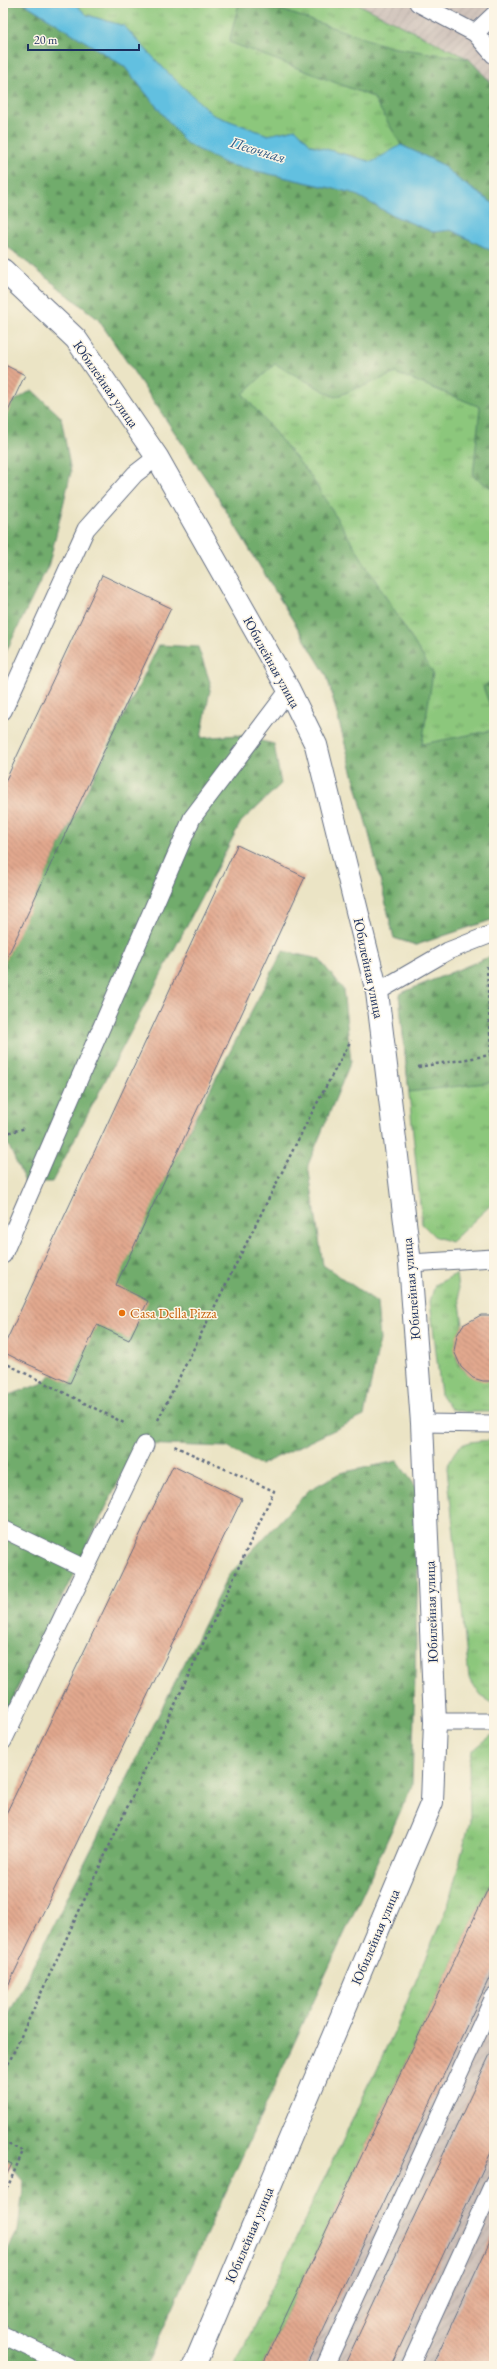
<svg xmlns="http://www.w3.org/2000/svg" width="497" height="2369" viewBox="0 0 497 2369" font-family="'EB Garamond',serif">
	<defs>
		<pattern id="industrial-furrows" width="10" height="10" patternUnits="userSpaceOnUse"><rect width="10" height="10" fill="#cec1b9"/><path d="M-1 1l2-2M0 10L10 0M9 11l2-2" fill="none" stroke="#b0a6a1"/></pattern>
		<pattern id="grass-tufts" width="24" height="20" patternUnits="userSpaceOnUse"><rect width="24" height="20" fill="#8cc77c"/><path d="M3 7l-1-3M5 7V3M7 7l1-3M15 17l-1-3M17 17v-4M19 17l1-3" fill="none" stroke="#72a269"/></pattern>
		<pattern id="forest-firs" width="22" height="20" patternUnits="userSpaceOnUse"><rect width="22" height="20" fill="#71ac6c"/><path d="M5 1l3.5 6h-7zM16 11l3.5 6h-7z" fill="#5c8c5c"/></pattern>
		<pattern id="building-back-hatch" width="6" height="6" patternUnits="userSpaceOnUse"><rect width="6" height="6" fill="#e2a88e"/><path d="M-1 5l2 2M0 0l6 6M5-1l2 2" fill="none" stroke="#b68977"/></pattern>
	</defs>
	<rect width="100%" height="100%" fill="#fcf5e5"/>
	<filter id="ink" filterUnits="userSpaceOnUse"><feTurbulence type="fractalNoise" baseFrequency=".025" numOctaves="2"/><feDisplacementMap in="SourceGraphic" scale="8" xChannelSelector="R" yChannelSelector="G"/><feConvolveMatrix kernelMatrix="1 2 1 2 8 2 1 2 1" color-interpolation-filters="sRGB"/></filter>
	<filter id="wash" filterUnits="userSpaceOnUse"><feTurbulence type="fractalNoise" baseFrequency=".012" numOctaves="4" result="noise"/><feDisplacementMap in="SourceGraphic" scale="16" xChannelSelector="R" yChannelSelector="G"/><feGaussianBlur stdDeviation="0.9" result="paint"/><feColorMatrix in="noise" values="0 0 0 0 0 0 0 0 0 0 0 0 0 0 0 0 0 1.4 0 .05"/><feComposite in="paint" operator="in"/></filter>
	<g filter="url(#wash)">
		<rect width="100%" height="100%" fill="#ebe4c5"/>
		<!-- industrial -->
		<g fill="url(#industrial-furrows)">
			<path d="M356,3H494V86L469,59Z"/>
			<path d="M494,1876V2366H262Z"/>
		</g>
		<!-- grass -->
		<g fill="url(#grass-tufts)" stroke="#547b6d">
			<path d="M3,3H24L226,164L353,193L390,214L433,232L451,230L494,252V919L416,945L394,938L372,845L327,676L211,486L98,319L3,243Z"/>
			<path d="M74,3H356L469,59L494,86V204L459,180L441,164L372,162L311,145L296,129L268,135L213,115L166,71L124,26L87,15Z"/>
			<path d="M494,955V1202L451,1242L434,1236L422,1224L399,994Z"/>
			<path d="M456,1274L463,1325C452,1342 452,1366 472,1377C478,1380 488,1380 494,1381V1412H466L451,1409L441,1395L430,1301L435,1285Z"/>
			<path d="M494,1440V1704L481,1696L469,1678L447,1468C458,1439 466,1442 494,1440Z"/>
			<path d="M492,1735H494V1876L262,2366H235L396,2028L449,1902L470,1821L469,1765L472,1751Z"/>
		</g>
		<!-- forest -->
		<g fill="url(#forest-firs)" stroke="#466e65">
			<path d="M3,3H24L124,66L186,143L226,164L353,193L390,214L433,232L451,230L494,252V490L473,476L480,407L396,373L335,397L275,364L243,394L310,475L433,673L422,744L494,730V919L416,945L394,938L372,845L327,676L211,486L98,319L3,243Z"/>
			<path d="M239,3H261L390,47L469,59L494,86V204L459,180L441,164L401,145L373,97L229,42Z"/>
			<path d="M32,390L61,417L71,472L49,564L3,658V408Z"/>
			<path d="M159,645L198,647L211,685L201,738L237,735L274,744L281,784L241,822L52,1182H25L3,1133V960Z"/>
			<path d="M494,679V716L483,687Z"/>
			<path d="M283,951L319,959L343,989L351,1061L308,1165L323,1265L377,1302L380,1340L364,1416L260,1465L227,1447L137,1444L3,1718V1397L41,1384L67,1361Z"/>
			<path d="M494,955V1082L409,1092L399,994Z"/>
			<path d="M397,1461L420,1492L412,1786L146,2366H3V2259L18,2230L24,2181L3,2157V2026L228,1576L309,1490L340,1473Z"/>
		</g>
		<!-- water -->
		<path fill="#62c0e0" stroke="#3e789f" d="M24,3H74L87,15L124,26L166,71L213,115L268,135L296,129L311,145L372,162L401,145L441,164L459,180L494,204V252L451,230L433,232L390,214L353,193L226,164L186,143L124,66Z"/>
		<g id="blocks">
			<!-- building -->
			<g fill="url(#building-back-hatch)">
				<path d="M3,364L25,375L3,422Z"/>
				<path d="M102,575L171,608L3,966V786Z"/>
				<path d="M237,845L305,877L116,1285L148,1301L129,1340L97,1325L70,1383L23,1362L3,1352V1348Z"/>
				<path d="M481,1315H494V1381H483L473,1378L461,1367L454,1351L457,1335L463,1325Z"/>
				<path d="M173,1466L242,1499L3,1996V1820Z"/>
				<path d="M494,1876V1968L306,2366H262Z"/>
				<path d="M494,2046V2146L391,2366H344Z"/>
				<path d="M3,2160L12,2164L3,2182Z"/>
				<path d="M494,2233V2328L491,2335L494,2337V2366H432Z"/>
			</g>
		</g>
	</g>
	<g filter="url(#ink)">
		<use href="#blocks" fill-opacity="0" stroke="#646e82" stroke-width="1"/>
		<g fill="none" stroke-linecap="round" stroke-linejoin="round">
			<defs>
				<g id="service">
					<path d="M418,3L475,33L494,55"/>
					<path d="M475,33L494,15"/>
					<path d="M3,711L86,529L135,474L157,457"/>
					<path d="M377,992L448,951L494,933"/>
					<path d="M3,1255L192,818L289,690"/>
					<path d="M410,1263L494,1258"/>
					<path d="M422,1423L494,1424"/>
					<path d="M3,1529L84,1568"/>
					<path d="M435,1722H494"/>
					<path d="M3,1741L145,1445"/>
					<path d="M3,2335L68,2366"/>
					<path d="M325,2366L494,1997"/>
					<path d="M410,2366L494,2182"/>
				</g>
				<path id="tertiary" d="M3,270L76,339L157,457L289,690L316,745L377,992L410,1263L422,1423L435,1722L432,1802L194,2366"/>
			</defs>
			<!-- service casing -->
			<use href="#service" stroke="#646e82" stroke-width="19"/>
			<!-- tertiary casing -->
			<use href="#tertiary" stroke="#646e82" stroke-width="24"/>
			<!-- path -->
			<g stroke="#646e82" stroke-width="2.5" stroke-dasharray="3 3" stroke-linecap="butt">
				<path d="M487,966L491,1055"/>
				<path d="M418,1067L491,1055L494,1057"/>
				<path d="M3,1134L26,1128"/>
				<path d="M3,1362L126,1424"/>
				<path d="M158,1420L307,1122L351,1040"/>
				<path d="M3,2075L274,1491L174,1446"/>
				<path d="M3,2142L23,2151L3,2198"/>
			</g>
			<!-- service -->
			<use href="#service" stroke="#fff" stroke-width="17"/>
			<!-- tertiary -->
			<use href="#tertiary" stroke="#fff" stroke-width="22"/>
		</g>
	</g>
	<!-- markers -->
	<circle fill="#e8710a" stroke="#fcf5e5" stroke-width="1.5" cx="122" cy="1313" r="4"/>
	<g text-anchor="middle" stroke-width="3" stroke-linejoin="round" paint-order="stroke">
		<!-- street labels -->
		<g font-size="14" fill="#1b2f5e" stroke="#fcf5e5">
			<text transform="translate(106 384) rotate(55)" y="5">Юбилейная улица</text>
			<text transform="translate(272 662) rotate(61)" y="5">Юбилейная улица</text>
			<text transform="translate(369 968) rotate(78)" y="5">Юбилейная улица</text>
			<text transform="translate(411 1289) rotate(-95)" y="5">Юбилейная улица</text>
			<text transform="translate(431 1612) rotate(-92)" y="5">Юбилейная улица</text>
			<text transform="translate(375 1937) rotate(-67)" y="5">Юбилейная улица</text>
			<text transform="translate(249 2235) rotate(-67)" y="5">Юбилейная улица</text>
		</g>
		<!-- food labels -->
		<g font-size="14" fill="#c56008" stroke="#fcf5e5" text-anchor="start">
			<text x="130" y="1318">Casa Della Pizza</text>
		</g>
		<!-- water labels -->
		<g font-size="15" font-style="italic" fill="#305a85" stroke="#fcf5e5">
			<text transform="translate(258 150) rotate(17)" y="5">Песочная</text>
		</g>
	</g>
	<!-- margin -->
	<rect width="497" height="2369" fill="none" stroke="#fcf5e5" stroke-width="16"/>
	<!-- scale -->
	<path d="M28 44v6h111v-6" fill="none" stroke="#1b2f5e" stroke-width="2"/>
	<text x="34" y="44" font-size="12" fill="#1b2f5e" stroke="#fcf5e5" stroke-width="3" paint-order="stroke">20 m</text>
</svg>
